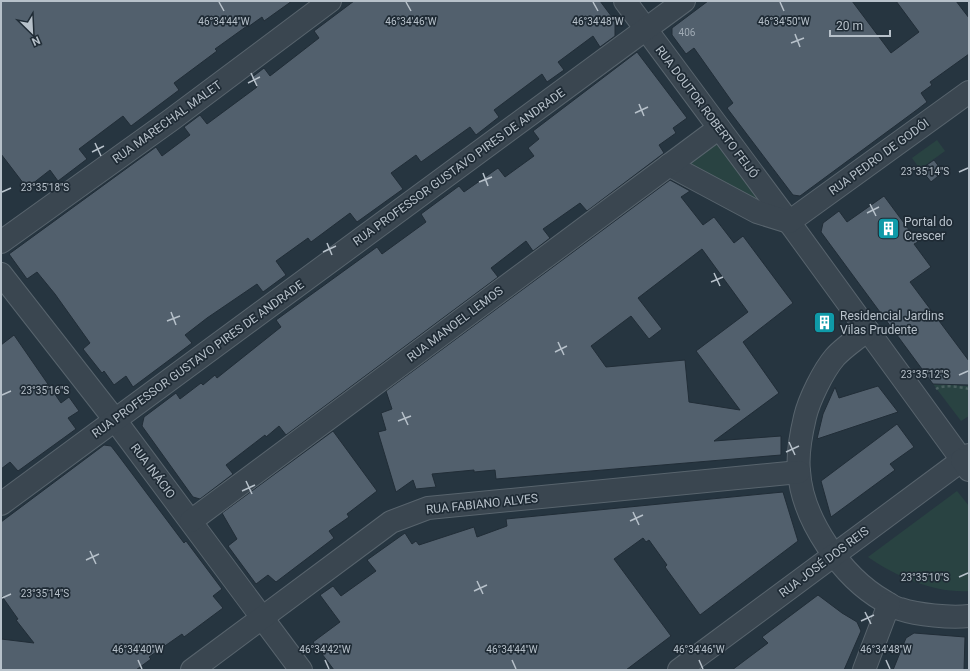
<svg xmlns="http://www.w3.org/2000/svg" width="970" height="671" viewBox="0 0 970 671" font-family="Roboto,sans-serif">
	<rect width="100%" height="100%" fill="#263540"/>
	<!-- green -->
	<g fill="#294342">
		<path d="M715,140L767,208L685,162Z"/>
		<path d="M937,140L945,151L920,169L912,158Z"/>
		<path d="M933,384L969,386V416L961,421Z"/>
		<path d="M957,491L969,506V591C933,593 897,577 868,557Z"/>
	</g>
	<!-- building -->
	<g fill="#52606d" stroke="#212d37" fill-rule="evenodd">
		<path d="M1,1H292L264,21L262,17L248,27L247,26L215,49L217,51L174,83L179,90L131,126L123,116L79,149L87,159L58,181L50,170L27,188L1,154Z"/>
		<path d="M354,1H600L615,21V36L600,47L593,36L558,62L564,70L547,82L542,74L494,110L499,117L476,135L470,127L421,162L416,155L391,173L403,189L357,222L350,213L311,242L308,238L276,261L286,275L263,292L257,284L207,318L185,335L192,343L133,387L126,376L114,385L104,371L102,373L83,349L90,343L55,294L37,272L27,279L9,254L156,147L162,156L190,135L184,127L200,115L207,124L257,87L251,78L264,68L270,76L319,38L314,31Z"/>
		<path d="M708,1H852L891,53L919,32L896,1H956L969,18V54L930,82L932,85L921,93L927,102L918,109L800,196L793,195L727,108L733,103L694,48L686,54L672,35V28Z"/>
		<path d="M637,52L687,118L673,128L676,133L659,145L664,153L587,211L580,203L543,229L550,238L533,251L526,241L491,268L498,277L286,435L279,426L266,437L265,435L226,465L233,474L200,499L193,497L142,426L144,417L176,393L180,399L201,383L203,385L215,375L217,378L281,327L276,320L377,247L382,254L426,222L421,214L459,186L464,192L498,168L505,177L534,156L528,148L539,139L533,131Z"/>
		<path d="M934,160L943,172L931,182L921,169Z"/>
		<path d="M670,180L690,191L681,197L703,225L714,217L734,243L743,236L793,303L743,342L779,393L714,441L781,436V455L496,479L495,470L474,472V470L432,474L436,487L416,489L413,480L396,492L378,432L386,430L381,413L392,409L386,391ZM702,249L748,312L696,351L740,410L689,402L685,360L606,367L591,346L631,316L649,339L662,329L638,298Z"/>
		<path d="M884,196L918,242L914,244L931,267L910,282L969,361V385L933,384L821,232L823,223L839,211L847,222Z"/>
		<path d="M14,335L61,403L69,397L79,411L68,418L76,429L18,471L10,462L1,469V345Z"/>
		<path d="M878,386L898,412L817,439L823,414L835,387L839,398Z"/>
		<path d="M897,424L914,447L890,464L895,470L831,517L821,481Z"/>
		<path d="M333,431L377,491L347,514L349,517L329,531L334,538L276,582L268,575L256,584L228,546L237,539L222,513Z"/>
		<path d="M104,445L111,446L118,455L184,543L186,541L222,589L213,596L223,608L184,637L182,634L149,657L151,659L136,670H1V639L34,643L16,620L18,619L1,595V522Z"/>
		<path d="M783,492L798,541L700,615L665,567L667,565L649,540L646,542L643,538L614,559L671,636L626,670H334L313,642L340,622L320,595L333,586L341,596L376,571L367,560L405,533L412,544L416,541L419,545L474,527L477,537L507,526L506,519Z"/>
		<path d="M818,595L842,613L857,622L861,631L844,670H732L768,643L762,637Z"/>
		<path d="M914,633L965,637L964,670H893L906,638Z"/>
	</g>
	<g fill="none" stroke-linecap="round" stroke-linejoin="round">
		<defs>
			<g id="minor">
				<path d="M625,1L789,222L962,460"/>
				<path d="M669,165L757,212L789,222L969,92"/>
				<path d="M1,242L171,120L330,1"/>
				<path d="M1,274L115,420L301,670"/>
				<path d="M867,330C857,339 844,347 835,357C823,371 809,400 805,417C801,434 797,453 799,471C802,519 842,577 884,601C889,604 894,608 900,609C918,615 950,618 969,616"/>
				<path d="M1,504L684,1"/>
				<path d="M191,521L719,128"/>
				<path d="M192,670L391,522L428,508L799,472"/>
				<path d="M679,670L969,455"/>
				<path d="M864,670L889,604"/>
			</g>
			<path id="tertiary" d="M962,460L969,470"/>
		</defs>
		<!-- minor casing -->
		<use href="#minor" stroke="#58646d" stroke-width="24"/>
		<!-- tertiary casing -->
		<use href="#tertiary" stroke="#58646d" stroke-width="24"/>
		<!-- path -->
		<path stroke="#495f5f" stroke-width="2.5" stroke-dasharray="3 3" stroke-linecap="butt" d="M936,389C944,384 960,387 969,389"/>
		<!-- minor -->
		<use href="#minor" stroke="#3a4650" stroke-width="22"/>
		<!-- tertiary -->
		<use href="#tertiary" stroke="#3a4650" stroke-width="22"/>
	</g>
	<!-- ticks -->
	<path fill="none" stroke="#b7c1ca" stroke-width="1.5" d="M219,2L224,11M406,2L411,11M593,2L598,11M780,2L784,11M795,34L800,47M791,43L804,38M251,73L257,86M248,83L260,77M639,104L644,116M635,113L648,107M95,143L101,156M92,152L104,146M959,172L968,168M483,173L488,186M479,182L492,177M2,192L11,188M870,204L876,216M867,213L879,207M327,243L332,255M323,252L336,246M714,273L720,286M711,282L723,277M171,312L176,325M167,321L180,316M558,342L564,355M555,352L567,346M959,375L968,371M2,395L11,391M402,412L408,425M398,421L411,416M789,442L795,455M786,452L799,446M246,481L252,494M242,491L255,485M633,512L639,525M630,521L643,515M90,551L96,564M86,560L99,554M959,577L968,573M477,581L483,594M474,591L487,585M2,598L11,594M865,612L871,624M861,621L874,615M138,660L142,669M325,660L329,669M512,660L516,669M699,660L703,669M886,660L890,669"/>
	<!-- icons -->
	<defs>
		<symbol id="building-square" viewBox="-11 -11 22 22"><rect x="-9" y="-9" width="18" height="18" rx="4" fill="#0f9aa8" stroke="#1f2b35"/><path d="M-4-6H4V6H1V3H-1V6H-4ZM-2.5-4.3h1.7v1.8h-1.7ZM.8-4.3h1.7v1.8H.8ZM-2.5-1h1.7V.8h-1.7ZM.8-1h1.7V.8H.8Z" fill="#fff"/></symbol>
	</defs>
	<g fill-rule="evenodd">
		<use href="#building-square" x="876" y="216" width="25" height="25"/>
		<use href="#building-square" x="812" y="310" width="25" height="25"/>
	</g>
	<g text-anchor="middle" stroke-width="3.5" stroke-linejoin="round" paint-order="stroke">
		<!-- number labels -->
		<g font-size="10" fill="#9ea9b3">
			<text x="687" y="36">406</text>
		</g>
		<!-- street labels -->
		<g font-size="12" fill="#b7c1ca" stroke="#1f2b35">
			<text transform="translate(707 112) rotate(53)" y="4">RUA DOUTOR ROBERTO FEIJÓ</text>
			<text transform="translate(167 122) rotate(-36)" y="4">RUA MARECHAL MALET</text>
			<text transform="translate(879 157) rotate(-36)" y="4">RUA PEDRO DE GODÓI</text>
			<text transform="translate(459 167) rotate(-36)" y="4">RUA PROFESSOR GUSTAVO PIRES DE ANDRADE</text>
			<text transform="translate(455 324) rotate(-37)" y="4">RUA MANOEL LEMOS</text>
			<text transform="translate(198 359) rotate(-36)" y="4">RUA PROFESSOR GUSTAVO PIRES DE ANDRADE</text>
			<text transform="translate(153 471) rotate(53)" y="4">RUA INÁCIO</text>
			<text transform="translate(482 504) rotate(-6)" y="4">RUA FABIANO ALVES</text>
			<text transform="translate(824 562) rotate(-37)" y="4">RUA JOSÉ DOS REIS</text>
		</g>
		<!-- poi labels -->
		<g font-size="12" fill="#b7c1ca" stroke="#1f2b35" text-anchor="start">
			<text x="904" y="226">Portal do<tspan x="904" dy="14">Crescer</tspan></text>
			<text x="840" y="320">Residencial Jardins<tspan x="840" dy="14">Vilas Prudente</tspan></text>
		</g>
	</g>
	<g font-size="10" text-anchor="middle" fill="#b7c1ca" stroke="#1f2b35" stroke-width="3.5" stroke-linejoin="round" paint-order="stroke">
		<text x="224" y="25">46°34'44"W</text>
		<text x="411" y="25">46°34'46"W</text>
		<text x="598" y="25">46°34'48"W</text>
		<text x="784" y="25">46°34'50"W</text>
		<text x="925" y="175">23°35'14"S</text>
		<text x="45" y="191">23°35'18"S</text>
		<text x="925" y="378">23°35'12"S</text>
		<text x="45" y="394">23°35'16"S</text>
		<text x="925" y="581">23°35'10"S</text>
		<text x="45" y="597">23°35'14"S</text>
		<text x="138" y="653">46°34'40"W</text>
		<text x="325" y="653">46°34'42"W</text>
		<text x="512" y="653">46°34'44"W</text>
		<text x="699" y="653">46°34'46"W</text>
		<text x="886" y="653">46°34'48"W</text>
	</g>
	<!-- border -->
	<rect width="970" height="671" fill="none" stroke="#b7c1ca" stroke-width="4"/>
	<!-- north arrow -->
	<g transform="translate(32 32) rotate(156)" stroke="#1f2b35" stroke-width="3" paint-order="stroke">
	<path d="M0-3L7 15L0 10L-7 15Z" fill="#b7c1ca"/>
	<text y="-6" font-size="11" font-weight="bold" text-anchor="middle" fill="#b7c1ca">N</text>
	</g>
	<!-- scale -->
	<path d="M830 30v6h60v-6" fill="none" stroke="#b7c1ca" stroke-width="2"/>
	<text x="836" y="30" font-size="12" fill="#b7c1ca" stroke="#1f2b35" stroke-width="3" paint-order="stroke">20 m</text>
</svg>
